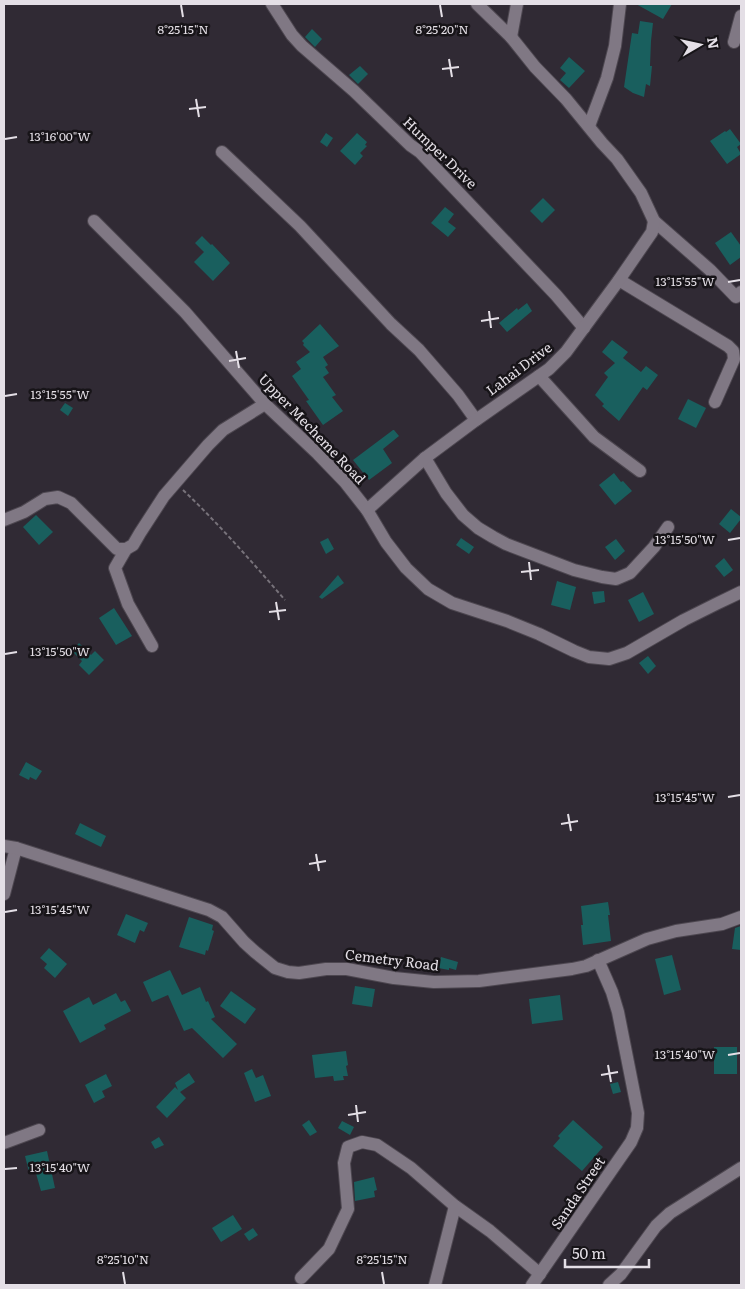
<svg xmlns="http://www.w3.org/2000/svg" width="745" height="1289" viewBox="0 0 745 1289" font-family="Literata,serif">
	<rect width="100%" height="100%" fill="#302a34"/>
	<!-- building -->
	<g fill="#195f5e">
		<path d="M636,4H672L663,19Z"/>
		<path d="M640,21L653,23L651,41L650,66H652L650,86L646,84L644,97L633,93L624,87L632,33L638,34Z"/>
		<path d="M312,29L322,39L315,47L305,37Z"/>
		<path d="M569,57L585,71L569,88L560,80L566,73L560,68Z"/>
		<path d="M360,66L368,74L358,84L349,75Z"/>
		<path d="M730,129L741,144L737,147L741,154L727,164L710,141L725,131L726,132Z"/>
		<path d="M326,133L333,138L327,147L320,142Z"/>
		<path d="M357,133L367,142L365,145L367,146L360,153L363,156L355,165L340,151Z"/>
		<path d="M543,198L555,210L542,223L530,211Z"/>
		<path d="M445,207L454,214L448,222L456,228L448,237L431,223Z"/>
		<path d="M731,232L741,246V257L730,265L715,243Z"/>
		<path d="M202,236L211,245L212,244L230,263L213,281L194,262L204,252L195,243Z"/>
		<path d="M527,303L532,311L507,332L499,323L517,308L518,310Z"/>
		<path d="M320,324L339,346L323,357L328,365L325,367L329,373L323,377L336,395L332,397L343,411L323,425L306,401L309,400L292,376L301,369L296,362L310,352L303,345L304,343L302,341Z"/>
		<path d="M612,340L628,352L623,358L641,372L646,366L658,375L647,390L643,387L619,421L602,406L604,404L595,395L608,377L604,373L615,363L602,352Z"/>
		<path d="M688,399L706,408L696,428L678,419Z"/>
		<path d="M65,403L73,408L68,416L60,410Z"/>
		<path d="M393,430H394L399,436L383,449L392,463L369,480L353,460Z"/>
		<path d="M614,473L621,482L623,481L632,491L615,505L599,485Z"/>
		<path d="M731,509L741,517V519L730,533L719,524Z"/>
		<path d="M36,515L53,532L39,545L23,527Z"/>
		<path d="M328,538L334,549L326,554L320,542Z"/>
		<path d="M461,538L474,547L469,554L456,545Z"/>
		<path d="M616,539L625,551L615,560L605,547Z"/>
		<path d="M724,558L733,570L724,577L715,566Z"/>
		<path d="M338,575L344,583L322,599L319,597Z"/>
		<path d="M557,581L576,587L570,610L551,605Z"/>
		<path d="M604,591L605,602L594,604L592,592Z"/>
		<path d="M643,592L654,614L639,622L628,600Z"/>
		<path d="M114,608L132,636L116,645L99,618Z"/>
		<path d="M79,643L91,655L95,651L104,660L89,675L79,665L82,661L72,651Z"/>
		<path d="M648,656L656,666L648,674L639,663Z"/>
		<path d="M26,762L42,771L36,780L30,777L29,780L19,775Z"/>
		<path d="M80,823L106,836L101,847L75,834Z"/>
		<path d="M608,902L610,915H608L611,941L583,945L581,925H583L581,906Z"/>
		<path d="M126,914L148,923L144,932L140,930L135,943L117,935Z"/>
		<path d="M189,917L213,925L212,930L214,931L208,951L206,950L205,955L179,947Z"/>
		<path d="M741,926V950L732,949L735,928Z"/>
		<path d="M49,948L67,964L55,978L44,968L47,964L40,958Z"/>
		<path d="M672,955L681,990L664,995L655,959Z"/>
		<path d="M441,957L458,962L456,970L449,968V970L438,968Z"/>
		<path d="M170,970L182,995L200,987L206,1002L208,1001L215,1017L211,1019L237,1044L223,1058L192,1028L184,1031L168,995L152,1002L143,982Z"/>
		<path d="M355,986L375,989L372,1007L352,1004Z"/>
		<path d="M231,991L256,1009L245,1024L220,1006Z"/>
		<path d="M116,993L121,1002L125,1000L131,1011L104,1025L106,1029L80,1043L63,1011L89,997L93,1005Z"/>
		<path d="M560,995L563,1020L532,1024L529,999Z"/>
		<rect x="714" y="1047" width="23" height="27"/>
		<path d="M346,1051L348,1065L346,1066L348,1076H343L344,1080L334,1081L333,1076L315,1078L312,1055Z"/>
		<path d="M252,1069L256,1078L263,1075L271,1096L255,1102L244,1073Z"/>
		<path d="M189,1073L195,1082L180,1092L186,1098L167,1118L156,1107L175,1087L178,1090L175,1083Z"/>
		<path d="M106,1074L112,1086L102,1091L105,1097L94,1103L85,1085Z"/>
		<path d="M618,1082L621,1092L613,1094L610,1084Z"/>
		<path d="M309,1120L317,1132L310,1136L302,1125Z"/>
		<path d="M573,1120L603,1147L582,1171L553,1146L560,1138L558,1136Z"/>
		<path d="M342,1121L354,1127L350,1135L338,1128Z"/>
		<path d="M159,1137L164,1145L155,1149L151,1142Z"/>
		<path d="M47,1151L55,1188L41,1191L35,1170L29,1172L25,1156Z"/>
		<path d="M374,1177L377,1190L374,1191L375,1197L355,1201L354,1182Z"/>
		<path d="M233,1215L242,1229L221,1242L212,1228Z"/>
		<path d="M253,1228L258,1235L249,1241L244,1234Z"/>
	</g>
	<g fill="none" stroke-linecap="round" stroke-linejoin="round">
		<defs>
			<g id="minor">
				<path d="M272,4L292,35L302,46L354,91L410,145L420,152L556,295L584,328"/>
				<path d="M477,4L511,37L535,67L566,99L602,143L617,159L641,193L654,221L710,270L736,297L741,292"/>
				<path d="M511,37L517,4"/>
				<path d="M734,42L741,16"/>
				<path d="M589,126L607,78L615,46L620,4"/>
				<path d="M222,152L300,226L391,324L419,350L458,395L476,420"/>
				<path d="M94,221L185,312L265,404L318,454L345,482L367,510L386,542L406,568L428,589L452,603L507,621L539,634L574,651L589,657L609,659L627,653L684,620L716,604L741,592"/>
				<path d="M619,280L728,346L733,351L734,359L715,402"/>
				<path d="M539,376L594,437L640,471"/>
				<path d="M425,458L446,493L463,515L478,528L493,537L506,544L574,570L602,577L616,579L630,573L654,547L668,527"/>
				<path d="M367,510L425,458L476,420L549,369L566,352L619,280L652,232L654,221"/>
				<path d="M4,520L24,512L45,499L58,497L71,503L117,549H126"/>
				<path d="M152,646L128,604L115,568L126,549L133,545L140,533L164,496L208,445L223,430L265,404"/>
				<path d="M4,894L16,848"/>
				<path d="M4,1143L39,1130"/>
				<path d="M301,1278L329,1249L348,1209L344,1163L348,1147L362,1142L377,1145L411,1168L455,1206L490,1231L540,1274"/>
				<path d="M435,1285L455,1206"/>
				<path d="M532,1285L631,1142L637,1128L638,1113L618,1012L612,992L598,960"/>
				<path d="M609,1285L621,1274L656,1226L670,1213L741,1168"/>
			</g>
			<path id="tertiary" d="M4,846L16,848L209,910L222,917L244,942L255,952L275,968L288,972L299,973L326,969H347L394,978L434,982L479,981L572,969L586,966L647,939L676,931L722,924L741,917"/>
		</defs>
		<!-- minor casing -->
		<use href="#minor" stroke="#4d4750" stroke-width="14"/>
		<!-- tertiary casing -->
		<use href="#tertiary" stroke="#4d4750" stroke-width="14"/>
		<!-- path -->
		<path stroke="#77727a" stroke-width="2" stroke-dasharray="4 2.5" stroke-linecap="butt" d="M183,490C219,524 252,562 285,600"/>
		<!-- minor -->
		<use href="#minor" stroke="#807884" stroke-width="12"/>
		<!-- tertiary -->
		<use href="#tertiary" stroke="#807884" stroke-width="12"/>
	</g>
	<!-- ticks -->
	<path fill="none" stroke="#e4dfe6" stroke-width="2" d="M181,5L183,17M440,5L442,17M449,59L452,77M442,69L459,67M196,99L199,117M189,109L206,107M5,139L17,137M728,282L740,280M489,311L491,328M481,321L499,318M236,351L239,368M229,361L246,358M5,396L17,394M728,540L740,538M529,562L531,580M521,572L539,570M276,602L279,620M269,612L286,610M5,654L17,652M728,797L740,795M568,814L571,831M561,824L578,821M316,854L319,871M309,864L326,861M5,912L17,910M728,1055L740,1053M608,1065L611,1082M601,1075L618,1072M356,1105L358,1122M348,1115L366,1112M5,1169L17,1168M123,1272L125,1284M382,1272L384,1284"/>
	<g text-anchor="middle" stroke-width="5" stroke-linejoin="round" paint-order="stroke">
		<!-- street labels -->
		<g font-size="14" fill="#e4dfe6" stroke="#171418">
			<text transform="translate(440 153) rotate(44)" y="5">Humper Drive</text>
			<text transform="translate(519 369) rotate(-37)" y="5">Lahai Drive</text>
			<text transform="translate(312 429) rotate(46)" y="5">Upper Mecheme Road</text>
			<text transform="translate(392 960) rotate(7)" y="5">Cemetry Road</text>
			<text transform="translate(578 1193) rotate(-56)" y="5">Sanda Street</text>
		</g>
	</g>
	<g font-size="12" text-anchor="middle" fill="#e4dfe6" stroke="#171418" stroke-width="5" stroke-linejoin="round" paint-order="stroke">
		<text x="183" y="34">8°25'15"N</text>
		<text x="442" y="34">8°25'20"N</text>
		<text x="60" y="141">13°16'00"W</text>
		<text x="685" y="286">13°15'55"W</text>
		<text x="60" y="399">13°15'55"W</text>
		<text x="685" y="544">13°15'50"W</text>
		<text x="60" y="656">13°15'50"W</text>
		<text x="685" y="802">13°15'45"W</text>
		<text x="60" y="914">13°15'45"W</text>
		<text x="685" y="1059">13°15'40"W</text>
		<text x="60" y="1172">13°15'40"W</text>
		<text x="123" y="1264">8°25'10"N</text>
		<text x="382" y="1264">8°25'15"N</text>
	</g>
	<!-- border -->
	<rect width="745" height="1289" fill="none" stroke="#e4dfe6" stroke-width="10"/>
	<!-- north arrow -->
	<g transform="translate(700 45) rotate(81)" stroke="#171418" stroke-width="4" paint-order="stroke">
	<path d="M0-4L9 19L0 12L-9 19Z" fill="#e4dfe6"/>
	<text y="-8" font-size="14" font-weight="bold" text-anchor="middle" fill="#e4dfe6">N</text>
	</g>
	<!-- scale -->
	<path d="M565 1259v8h84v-8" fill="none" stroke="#e4dfe6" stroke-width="2.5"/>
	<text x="572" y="1259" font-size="15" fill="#e4dfe6" stroke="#171418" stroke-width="4" paint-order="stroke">50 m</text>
</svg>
